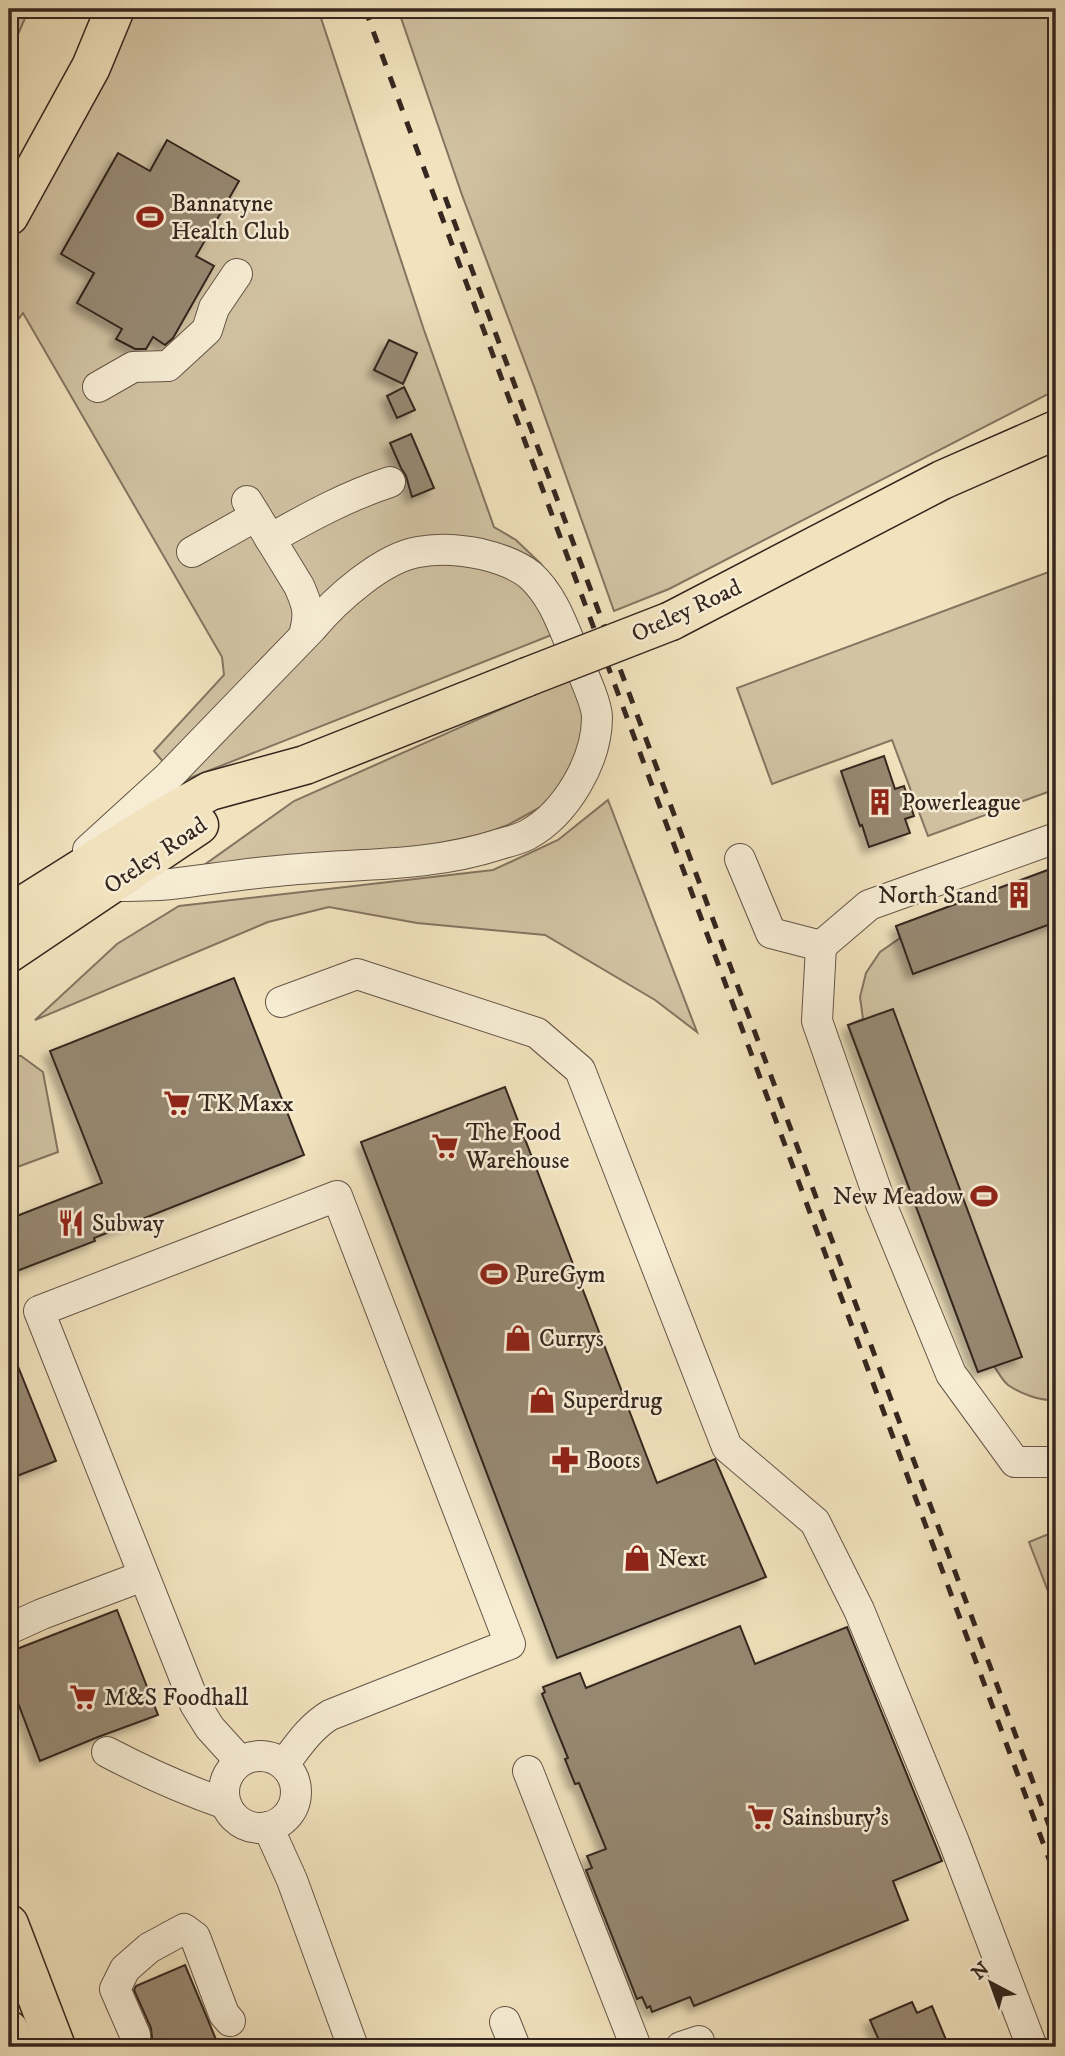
<svg xmlns="http://www.w3.org/2000/svg" width="1065" height="2056" viewBox="0 0 1065 2056" font-family="'IM FELL DW Pica',serif">
	<defs>
		<filter id="shadow"><feDropShadow dx="-6" dy="6" stdDeviation="3.5" flood-color="#0004"/></filter>
	</defs>
	<rect width="100%" height="100%" fill="#f2e3be"/>
	<filter id="stains"><feTurbulence type="fractalNoise" baseFrequency=".00286" numOctaves="4"/><feColorMatrix values="0 0 0 0 .2 0 0 0 0 .09 0 0 0 0 .02 0 0 0 .5 -.17"/></filter>
	<radialGradient id="worn" r=".72"><stop offset=".6" stop-color="#630" stop-opacity="0"/><stop offset="1" stop-color="#630" stop-opacity=".3"/></radialGradient>
	<!-- green -->
	<g fill="#d2c3a3" stroke="#847461" stroke-width="2">
		<path d="M9,9H29L9,55Z"/>
		<path d="M130,9H318L424,330L494,527L516,540L541,564L557,589L554,634L180,782L154,751L224,675L222,657L23,313L9,332V245L103,75Z"/>
		<path d="M398,9H1056V390L669,589L614,611L535,389L462,195Z"/>
		<path d="M1054,570L1056,576V789L928,836L892,740L772,784L737,688Z"/>
		<path d="M576,676L587,704L581,760L548,803L508,825L483,834L427,846L200,868L294,801Z"/>
		<path d="M608,800L697,1032L655,1000L545,935L417,923L329,907L268,922L35,1020L117,944L179,906L493,870L558,840Z"/>
		<path d="M1056,867V1400C1040,1401 1021,1394 1008,1385C1002,1380 998,1372 994,1366L978,1372L848,1025L863,1019L860,997L866,973L880,952L900,938L896,926Z"/>
		<path d="M9,1056H21L43,1072L58,1152L9,1170Z"/>
		<path d="M1056,1531V1612L1029,1542Z"/>
	</g>
	<!-- building -->
	<g fill="#978872" stroke="#35261f" stroke-width="2" filter="url(#shadow)">
		<path d="M167,140L239,181L196,256L214,266L173,338L165,345L153,337L146,349H135L116,339L122,329L77,303L94,273L61,254L118,153L150,171Z"/>
		<path d="M389,340L417,353L403,384L374,370Z"/>
		<path d="M404,387L415,410L397,418L387,396Z"/>
		<path d="M411,434L434,488L412,497L406,476L401,468L390,443Z"/>
		<path d="M884,756L895,789L904,786L914,816L905,819L910,833L869,847L862,825L860,826L841,771Z"/>
		<path d="M1056,867V922L913,974L896,926Z"/>
		<path d="M234,978L304,1155L94,1238L95,1241L9,1274V1219L102,1183L50,1051Z"/>
		<path d="M893,1009L1022,1357L978,1372L848,1025Z"/>
		<path d="M505,1087L657,1483L715,1459L766,1577L557,1658L361,1142Z"/>
		<path d="M9,1344L56,1461L9,1479Z"/>
		<path d="M117,1610L158,1715L98,1737L40,1761L9,1679V1652Z"/>
		<path d="M740,1626L755,1664L847,1627L942,1861L893,1881L908,1920L694,2006L690,1997L652,2012L650,2006L647,2008L642,1997L637,1999L586,1870L592,1868L587,1856L606,1849L579,1783L575,1784L565,1759L568,1758L542,1694L545,1692L543,1687L580,1673L586,1688Z"/>
		<path d="M185,1965L208,2020L219,2047H153L151,2028L134,1990L136,1986Z"/>
		<path d="M912,2002L917,2013L932,2006L949,2047H882L870,2020Z"/>
	</g>
	<g fill="none" stroke-linecap="round" stroke-linejoin="round">
		<defs>
			<g id="minor">
				<path d="M98,387L133,367L168,366L207,330L214,308L237,274"/>
				<path d="M247,501L299,586C308,606 310,614 304,635"/>
				<path d="M270,539C309,517 347,496 390,482"/>
				<path d="M192,552L256,516"/>
				<path d="M88,850L168,777L312,628C335,600 382,558 418,552C438,548 462,550 481,554C498,558 516,564 530,575C550,593 560,618 570,643C576,659 597,701 597,717C597,761 566,814 527,835C518,840 506,842 497,845C426,868 350,863 277,871C241,874 207,880 171,884C150,886 129,886 108,886"/>
				<path d="M740,859L771,933L821,946L817,1021L881,1204L951,1374L1015,1462H1056"/>
				<path d="M821,946L869,905L1056,838"/>
				<path d="M281,1002L357,974L537,1033L580,1070L727,1447L815,1522L859,1610L954,1842L1032,2047"/>
				<path d="M9,1629L42,1614L143,1576"/>
				<path d="M107,1752C145,1772 185,1790 226,1804"/>
				<circle cx="260" cy="1792" r="36"/>
				<path d="M240,1761L210,1728L195,1704L39,1311L337,1196L510,1644L330,1715C310,1727 298,1746 284,1764"/>
				<path d="M528,1771L636,2047"/>
				<path d="M268,1827L292,1880L353,2047"/>
				<path d="M505,2022L515,2047"/>
				<path d="M136,2047L135,2035L115,1989L125,1969L149,1948L184,1929L195,1937L224,2014L230,2021"/>
				<path d="M681,2047L699,2041"/>
			</g>
			<g id="major">
				<path d="M9,216L91,67L115,9"/>
				<path d="M671,621L942,480L1056,430"/>
				<path d="M9,914L155,822L210,791L305,765L527,677"/>
				<path d="M9,953L199,825"/>
				<path d="M9,1924L56,2047"/>
				<path d="M9,2030L16,2047"/>
			</g>
		</defs>
		<!-- minor casing -->
		<use href="#minor" stroke="#645547" stroke-width="32"/>
		<!-- major casing -->
		<use href="#major" stroke="#35261f" stroke-width="41"/>
		<!-- minor -->
		<use href="#minor" stroke="#f7edd5" stroke-width="30"/>
		<!-- major -->
		<use href="#major" stroke="#f2e3be" stroke-width="38"/>
		<!-- rail -->
		<g stroke="#35261f" stroke-width="5" stroke-dasharray="12 12" stroke-linecap="butt">
			<path d="M365,9L1056,1878"/>
			<path d="M445,197L1056,1844"/>
		</g>
		<defs>
			<path id="major-bridge" d="M527,677L671,621"/>
		</defs>
		<!-- major-bridge casing -->
		<use href="#major-bridge" stroke="#35261f" stroke-width="41" stroke-linecap="butt"/>
		<!-- major-bridge -->
		<use href="#major-bridge" stroke="#f2e3be" stroke-width="38"/>
	</g>
	<!-- icons -->
	<defs>
		<symbol id="stadium-bare" viewBox="-9 -9 18 18"><path d="M0-5a6.5 5 0 1 0 0 10a6.5 5 0 1 0 0-10ZM-3.5-1.8h7v3.6h-7Z" fill="#8f2418" stroke="#f7edd5" stroke-width="2.5" paint-order="stroke"/></symbol>
		<symbol id="building-bare" viewBox="-9 -9 18 18"><path d="M-4-6H4V6H1V3H-1V6H-4ZM-2.5-4.3h1.7v1.8h-1.7ZM.8-4.3h1.7v1.8H.8ZM-2.5-1h1.7V.8h-1.7ZM.8-1h1.7V.8H.8Z" fill="#8f2418" stroke="#f7edd5" stroke-width="2.5" paint-order="stroke"/></symbol>
		<symbol id="supermarket-bare" viewBox="-9 -9 18 18"><path d="M-6-5.5h2.5l.6 2H6L4.5 2H-2.5L-4.4-4H-6ZM-1.5 3.2a1.3 1.3 0 1 0 .1 0ZM3 3.2a1.3 1.3 0 1 0 .1 0Z" fill="#8f2418" stroke="#f7edd5" stroke-width="2.5" paint-order="stroke"/></symbol>
		<symbol id="restaurant-bare" viewBox="-9 -9 18 18"><path d="M-5-6h1v4h1v-4h1v4h1v-4h1v5L-1.5 .5V6h-2V.5L-5-1ZM5-6V6H3V1.5H1.5Q1.5-4 5-6Z" fill="#8f2418" stroke="#f7edd5" stroke-width="2.5" paint-order="stroke"/></symbol>
		<symbol id="shop-bare" viewBox="-9 -9 18 18"><path d="M-5-2.5h2.3a2.7 3.5 0 0 1 5.4 0H5L5.5 6h-11ZM-1.5-2.5h3a1.5 2.3 0 0 0-3 0Z" fill="#8f2418" stroke="#f7edd5" stroke-width="2.5" paint-order="stroke"/></symbol>
		<symbol id="pharmacy-bare" viewBox="-9 -9 18 18"><path d="M-2-6h4v4h4v4h-4v4h-4v-4h-4v-4h4Z" fill="#8f2418" stroke="#f7edd5" stroke-width="2.5" paint-order="stroke"/></symbol>
	</defs>
	<g fill-rule="evenodd">
		<use href="#stadium-bare" x="131" y="198" width="38" height="38"/>
		<use href="#building-bare" x="861" y="783" width="38" height="38"/>
		<use href="#building-bare" x="1000" y="876" width="38" height="38"/>
		<use href="#supermarket-bare" x="158" y="1084" width="38" height="38"/>
		<use href="#supermarket-bare" x="426" y="1127" width="38" height="38"/>
		<use href="#stadium-bare" x="965" y="1177" width="38" height="38"/>
		<use href="#restaurant-bare" x="52" y="1204" width="38" height="38"/>
		<use href="#stadium-bare" x="475" y="1255" width="38" height="38"/>
		<use href="#shop-bare" x="499" y="1319" width="38" height="38"/>
		<use href="#shop-bare" x="523" y="1381" width="38" height="38"/>
		<use href="#pharmacy-bare" x="546" y="1441" width="38" height="38"/>
		<use href="#shop-bare" x="618" y="1539" width="38" height="38"/>
		<use href="#supermarket-bare" x="64" y="1678" width="38" height="38"/>
		<use href="#supermarket-bare" x="742" y="1798" width="38" height="38"/>
	</g>
	<g text-anchor="middle" stroke-width="5" stroke-linejoin="round" paint-order="stroke">
		<!-- poi labels -->
		<g font-size="24" fill="#35261f" stroke="#f7edd5" text-anchor="start">
			<text x="171" y="211">Bannatyne<tspan x="171" dy="28">Health Club</tspan></text>
			<text x="901" y="810">Powerleague</text>
			<text x="998" y="903" text-anchor="end">North Stand</text>
			<text x="198" y="1111">TK Maxx</text>
			<text x="466" y="1140">The Food<tspan x="466" dy="28">Warehouse</tspan></text>
			<text x="963" y="1204" text-anchor="end">New Meadow</text>
			<text x="92" y="1231">Subway</text>
			<text x="515" y="1282">PureGym</text>
			<text x="539" y="1346">Currys</text>
			<text x="563" y="1408">Superdrug</text>
			<text x="586" y="1468">Boots</text>
			<text x="658" y="1566">Next</text>
			<text x="104" y="1705">M&amp;S Foodhall</text>
			<text x="782" y="1825">Sainsbury's</text>
		</g>
		<!-- street labels -->
		<g font-size="24" fill="#35261f" stroke="#f7edd5">
			<text transform="translate(686 610) rotate(-25)" y="8">Oteley Road</text>
			<text transform="translate(155 855) rotate(-34)" y="8">Oteley Road</text>
		</g>
	</g>
	<!-- margin -->
	<rect width="1065" height="2056" fill="none" stroke="#f2e3be" stroke-width="35"/>
	<rect x="10" y="10" width="1044" height="2035" fill="none" stroke="#35261f" stroke-width="3.5"/>
	<rect x="18" y="18" width="1030" height="2021" fill="none" stroke="#35261f" stroke-width="2"/>
	<!-- north arrow -->
	<g transform="translate(991 1983) rotate(319)" stroke="#f7edd5" stroke-width="5" paint-order="stroke">
	<path d="M0-5L12 26L0 18L-12 26Z" fill="#35261f"/>
	<text y="-10" font-size="19" font-weight="bold" text-anchor="middle" fill="#35261f">N</text>
	</g>
	<rect width="100%" height="100%" filter="url(#stains)"/>
	<rect width="100%" height="100%" fill="url(#worn)"/>
</svg>
